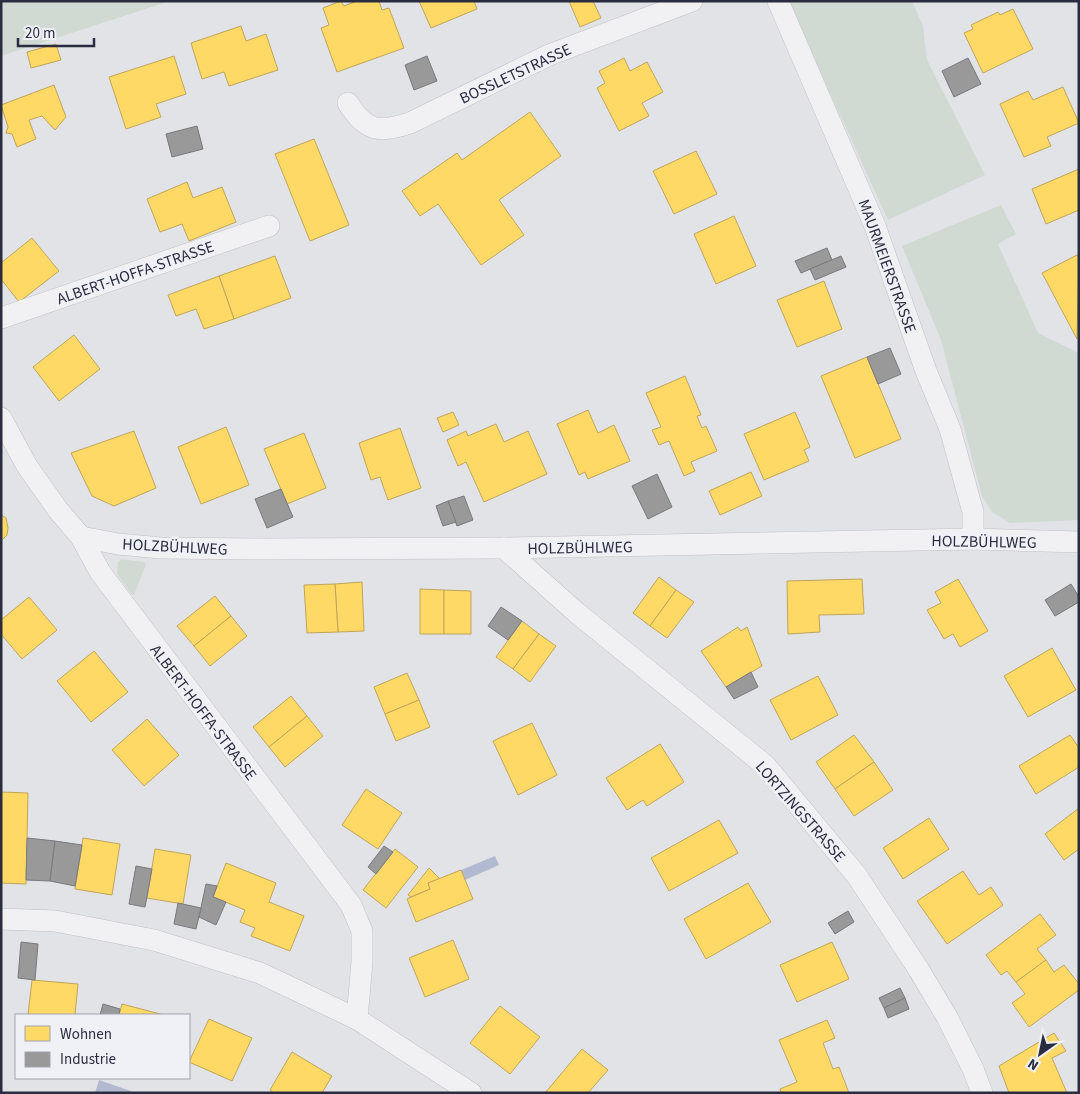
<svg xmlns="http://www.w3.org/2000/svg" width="1080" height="1094" viewBox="0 0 1080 1094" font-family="'Source Sans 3',sans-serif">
	<rect width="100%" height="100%" fill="#e2e3e7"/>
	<!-- green -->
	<g fill="#d0dad3">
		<path d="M1,1H170L1,56Z"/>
		<path d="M788,1H912L923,26L927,60L985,175L888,220Z"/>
		<path d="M1001,205L1016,234L998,244L1038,333L1079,353V520L1010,523L992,512L982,496L941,340L902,246Z"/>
		<path d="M121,559L144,562L146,564L134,595H132L117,574L118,562Z"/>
	</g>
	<!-- water -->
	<g fill="#b2bad1">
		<path d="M495,856L499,865L465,880L461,870Z"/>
		<path d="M99,1080L131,1091L130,1093H95Z"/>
	</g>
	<!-- homes -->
	<g fill="#ffd966" stroke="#bfa55a">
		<path d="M341,1L344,6L357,1H379L382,10L389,8L404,48L337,72L321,28L329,25L323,8Z"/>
		<path d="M419,1H474L477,9L431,28Z"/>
		<path d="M569,1H593L601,18L580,27Z"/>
		<path d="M1013,9L1033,49L983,73L964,33L973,29L971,25L998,12L1000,15Z"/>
		<path d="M241,26L246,41L266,34L278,70L229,86L224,72L202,79L191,43Z"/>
		<path d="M56,44L61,60L31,68L27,52Z"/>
		<path d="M174,56L186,94L156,104L161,117L126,129L109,77Z"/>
		<path d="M624,58L630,71L647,62L663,92L642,103L649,116L619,131L597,88L605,83L599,71Z"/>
		<path d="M54,85L66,117L55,130L42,116L29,120L36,139L17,147L12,134L6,133L8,127L1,105Z"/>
		<path d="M1063,87L1079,123L1047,137L1051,146L1024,157L1000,104L1028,91L1033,100Z"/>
		<path d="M530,112L561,156L499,200L524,235L481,265L438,204L420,216L402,191L457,153L462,160Z"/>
		<path d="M314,139L349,225L310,241L275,154Z"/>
		<path d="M696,151L717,194L674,214L653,171Z"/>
		<path d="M1079,169V210L1046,224L1032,189Z"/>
		<path d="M187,182L193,198L222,187L236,222L189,241L182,224L160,232L147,199Z"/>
		<path d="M734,216L756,266L716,284L694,234Z"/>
		<path d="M32,238L59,271L19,302L1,279V263Z"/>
		<path d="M1077,255L1079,258L1077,339L1042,273Z"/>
		<path d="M275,256L291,298L234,319L219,276Z"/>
		<path d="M219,276L234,319L204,329L196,309L176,316L168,295Z"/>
		<path d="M824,281L842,329L797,347L777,300Z"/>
		<path d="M74,335L100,369L59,401L33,367Z"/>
		<path d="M867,357L901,439L855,458L821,376Z"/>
		<path d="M685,376L701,415L697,416L702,428L706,426L717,451L691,462L695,471L684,476L669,441L659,445L652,430L661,427L646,393Z"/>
		<path d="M588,410L598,433L614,425L630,461L588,479L585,472L579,475L557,424Z"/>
		<path d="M453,412L459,425L443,432L437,418Z"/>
		<path d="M795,412L810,447L804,450L809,461L764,480L744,434Z"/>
		<path d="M496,424L504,442L528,431L547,474L484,502L466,462L458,466L447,440L466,431L468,436Z"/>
		<path d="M226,427L249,485L201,504L178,447Z"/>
		<path d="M400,428L421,488L388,500L380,477L371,480L359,443Z"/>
		<path d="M134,431L156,488L114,506L92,496L71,453Z"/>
		<path d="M304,433L326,488L287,504L264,449Z"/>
		<path d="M751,472L762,496L720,515L709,491Z"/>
		<path d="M1,515L6,518L8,528L7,535L1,541Z"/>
		<path d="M659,577L676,590L650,626L633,613Z"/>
		<path d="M862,579L864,614L819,615L820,632L788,634L787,581Z"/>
		<path d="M958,579L988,631L960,647L953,634L944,639L927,610L941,603L935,592Z"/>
		<path d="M362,582L364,631L338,632L335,584Z"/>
		<path d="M335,584L338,632L307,633L304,585Z"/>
		<path d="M420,589L444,590V634H420Z"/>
		<path d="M444,590L471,591V634H444Z"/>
		<path d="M676,590L694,602L667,638L650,626Z"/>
		<path d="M215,596L231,616L194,646L177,626Z"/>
		<path d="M29,597L57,630L22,659L1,634V620Z"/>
		<path d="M231,616L247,636L210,666L194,646Z"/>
		<path d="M522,621L539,634L513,669L496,657Z"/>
		<path d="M738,627L741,631L747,627L762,666L726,687L701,651Z"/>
		<path d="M539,634L556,646L530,682L513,669Z"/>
		<path d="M1052,648L1076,690L1028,717L1004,676Z"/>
		<path d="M94,651L128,692L91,722L57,681Z"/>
		<path d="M407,673L419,700L385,714L374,687Z"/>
		<path d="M818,676L838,715L791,740L770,700Z"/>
		<path d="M291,696L307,716L269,747L253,727Z"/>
		<path d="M419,700L430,727L396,741L385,714Z"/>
		<path d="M307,716L323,736L285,767L269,747Z"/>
		<path d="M147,719L179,755L144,786L112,750Z"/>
		<path d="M532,723L557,775L518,795L493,741Z"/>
		<path d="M854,735L874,762L835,789L816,762Z"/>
		<path d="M1070,735L1079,748V767L1036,794L1019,766Z"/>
		<path d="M660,744L684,782L647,806L643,800L627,810L606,778Z"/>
		<path d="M874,762L893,790L854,816L835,789Z"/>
		<path d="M366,789L402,813L378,849L342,825Z"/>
		<path d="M1,792L28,793L26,884L1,883Z"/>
		<path d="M1079,808V849L1064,860L1045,834Z"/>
		<path d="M929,818L949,849L903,879L883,848Z"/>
		<path d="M719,820L738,853L669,891L651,858Z"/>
		<path d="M83,838L120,844L112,895L75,889Z"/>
		<path d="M155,849L191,855L183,904L147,898Z"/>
		<path d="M395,849L418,867L386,908L363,890Z"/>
		<path d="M226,863L276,883L269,902L304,916L290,951L251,936L255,928L240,922L245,910L213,897Z"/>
		<path d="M429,868L440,879L428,883L430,889L411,897L408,895Z"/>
		<path d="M461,870L473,899L416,922L407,899L430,889L428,883Z"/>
		<path d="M963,871L979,895L991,887L1003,905L947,944L917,901Z"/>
		<path d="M748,883L771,922L706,959L684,919Z"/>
		<path d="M1040,914L1056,935L1037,949L1046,960L1016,982L1007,971L1001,975L986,955Z"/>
		<path d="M453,940L469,979L425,997L409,958Z"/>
		<path d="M832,942L849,979L797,1002L780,965Z"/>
		<path d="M1046,960L1054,972L1064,965L1079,984V990L1029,1027L1012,1003L1025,994L1016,982Z"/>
		<path d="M32,980L78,984L75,1015H28Z"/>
		<path d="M122,1004L164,1015H119Z"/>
		<path d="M500,1006L540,1037L510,1074L470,1043Z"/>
		<path d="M209,1019L252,1038L232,1081L189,1062Z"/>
		<path d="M827,1020L835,1038L823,1043L833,1069L839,1067L849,1093H781L780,1089L797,1082L779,1040Z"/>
		<path d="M1054,1033L1066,1051L1052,1058L1067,1093H1009L999,1066Z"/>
		<path d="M582,1049L608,1070L588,1093H545Z"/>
		<path d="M292,1052L332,1076L322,1093H274L270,1090Z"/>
	</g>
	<!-- industry -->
	<g fill="#999" stroke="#78797e">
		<path d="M427,56L437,81L414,90L405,65Z"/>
		<path d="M968,58L981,84L954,97L942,71Z"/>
		<path d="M197,126L203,149L172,157L166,134Z"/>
		<path d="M827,248L832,260L801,273L795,261Z"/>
		<path d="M841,256L846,267L815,280L810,269Z"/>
		<path d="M890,348L901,374L878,384L867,357Z"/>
		<path d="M657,474L672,507L648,519L632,486Z"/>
		<path d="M281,489L293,517L267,528L255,499Z"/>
		<path d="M464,496L473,520L457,526L448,501Z"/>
		<path d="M448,501L456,522L443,526L436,506Z"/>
		<path d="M1071,584L1079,597V602L1055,616L1045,600Z"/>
		<path d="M501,607L522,621L508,640L488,626Z"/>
		<path d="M751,672L758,687L734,699L726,687Z"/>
		<path d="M27,838L55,841L50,881L26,880Z"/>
		<path d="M55,841L82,845L75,886L50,881Z"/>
		<path d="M384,846L393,852L376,874L368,867Z"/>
		<path d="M136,866L152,869L145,907L129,904Z"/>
		<path d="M206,884L217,886L213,897L226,902L216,925L199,917Z"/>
		<path d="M178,903L201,908L196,929L174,924Z"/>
		<path d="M848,911L854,922L835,934L828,923Z"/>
		<path d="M21,942L38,944L35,980L18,978Z"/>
		<path d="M900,988L905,998L884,1008L879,998Z"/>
		<path d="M905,998L909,1009L888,1018L884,1008Z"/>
		<path d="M103,1004L120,1009L119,1015H100Z"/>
	</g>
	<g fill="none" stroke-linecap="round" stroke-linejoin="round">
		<defs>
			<g id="minor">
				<path d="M778,1L875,226L926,371L950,429L973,512V539"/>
				<path d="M348,103C366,132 379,133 410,123L549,55L692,1"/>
				<path d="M1,318L269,226"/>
				<path d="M1,418L27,466L58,510L81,537L100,572L351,905L362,931V962L357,1019"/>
				<path d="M81,537L118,544L161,548L256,549L504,548L973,539L1079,542"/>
				<path d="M504,548L577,613L766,766L857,876L919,970L947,1017L973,1069L982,1093"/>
				<path d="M1,919L55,921L154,940L260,973L357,1019L471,1093"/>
			</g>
		</defs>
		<!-- minor casing -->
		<use href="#minor" stroke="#c0c1c5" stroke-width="22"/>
		<!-- minor -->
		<use href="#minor" stroke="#f1f1f4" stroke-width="21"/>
	</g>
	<g text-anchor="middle" stroke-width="5" stroke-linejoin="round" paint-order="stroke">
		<!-- street labels -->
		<g font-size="16" fill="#2a2d3f" stroke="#f0f1f6">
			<text transform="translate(515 73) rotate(-25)" y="6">BOSSLETSTRASSE</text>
			<text transform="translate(888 266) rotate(70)" y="6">MAURMEIERSTRASSE</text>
			<text transform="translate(135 272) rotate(-19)" y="6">ALBERT-HOFFA-STRASSE</text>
			<text transform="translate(984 541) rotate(1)" y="6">HOLZBÜHLWEG</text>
			<text transform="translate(175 546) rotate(3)" y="6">HOLZBÜHLWEG</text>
			<text transform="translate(580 547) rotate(-1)" y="6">HOLZBÜHLWEG</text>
			<text transform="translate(204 712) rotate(53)" y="6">ALBERT-HOFFA-STRASSE</text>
			<text transform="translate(801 811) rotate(49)" y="6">LORTZINGSTRASSE</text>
		</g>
	</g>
	<!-- border -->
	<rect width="1080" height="1094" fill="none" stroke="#2a2d3f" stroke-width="5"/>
	<!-- legend -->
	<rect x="15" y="1014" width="175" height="65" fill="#f0f1f6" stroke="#a1a3ad"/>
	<rect x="25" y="1026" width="25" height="15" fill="#ffd966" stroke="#a1a3ad"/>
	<text x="60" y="1039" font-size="15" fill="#2a2d3f">Wohnen</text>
	<rect x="25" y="1052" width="25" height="15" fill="#999999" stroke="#a1a3ad"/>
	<text x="60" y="1064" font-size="15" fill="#2a2d3f">Industrie</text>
	<!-- north arrow -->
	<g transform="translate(1040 1054) rotate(213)" stroke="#f0f1f6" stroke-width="4" paint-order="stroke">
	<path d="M0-4L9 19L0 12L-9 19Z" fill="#2a2d3f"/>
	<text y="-8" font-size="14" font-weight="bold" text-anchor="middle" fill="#2a2d3f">N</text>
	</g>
	<!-- scale -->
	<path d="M18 38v8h76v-8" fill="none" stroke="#2a2d3f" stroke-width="2.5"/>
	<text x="25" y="38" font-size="15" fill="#2a2d3f" stroke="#f0f1f6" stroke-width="4" paint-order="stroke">20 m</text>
</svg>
